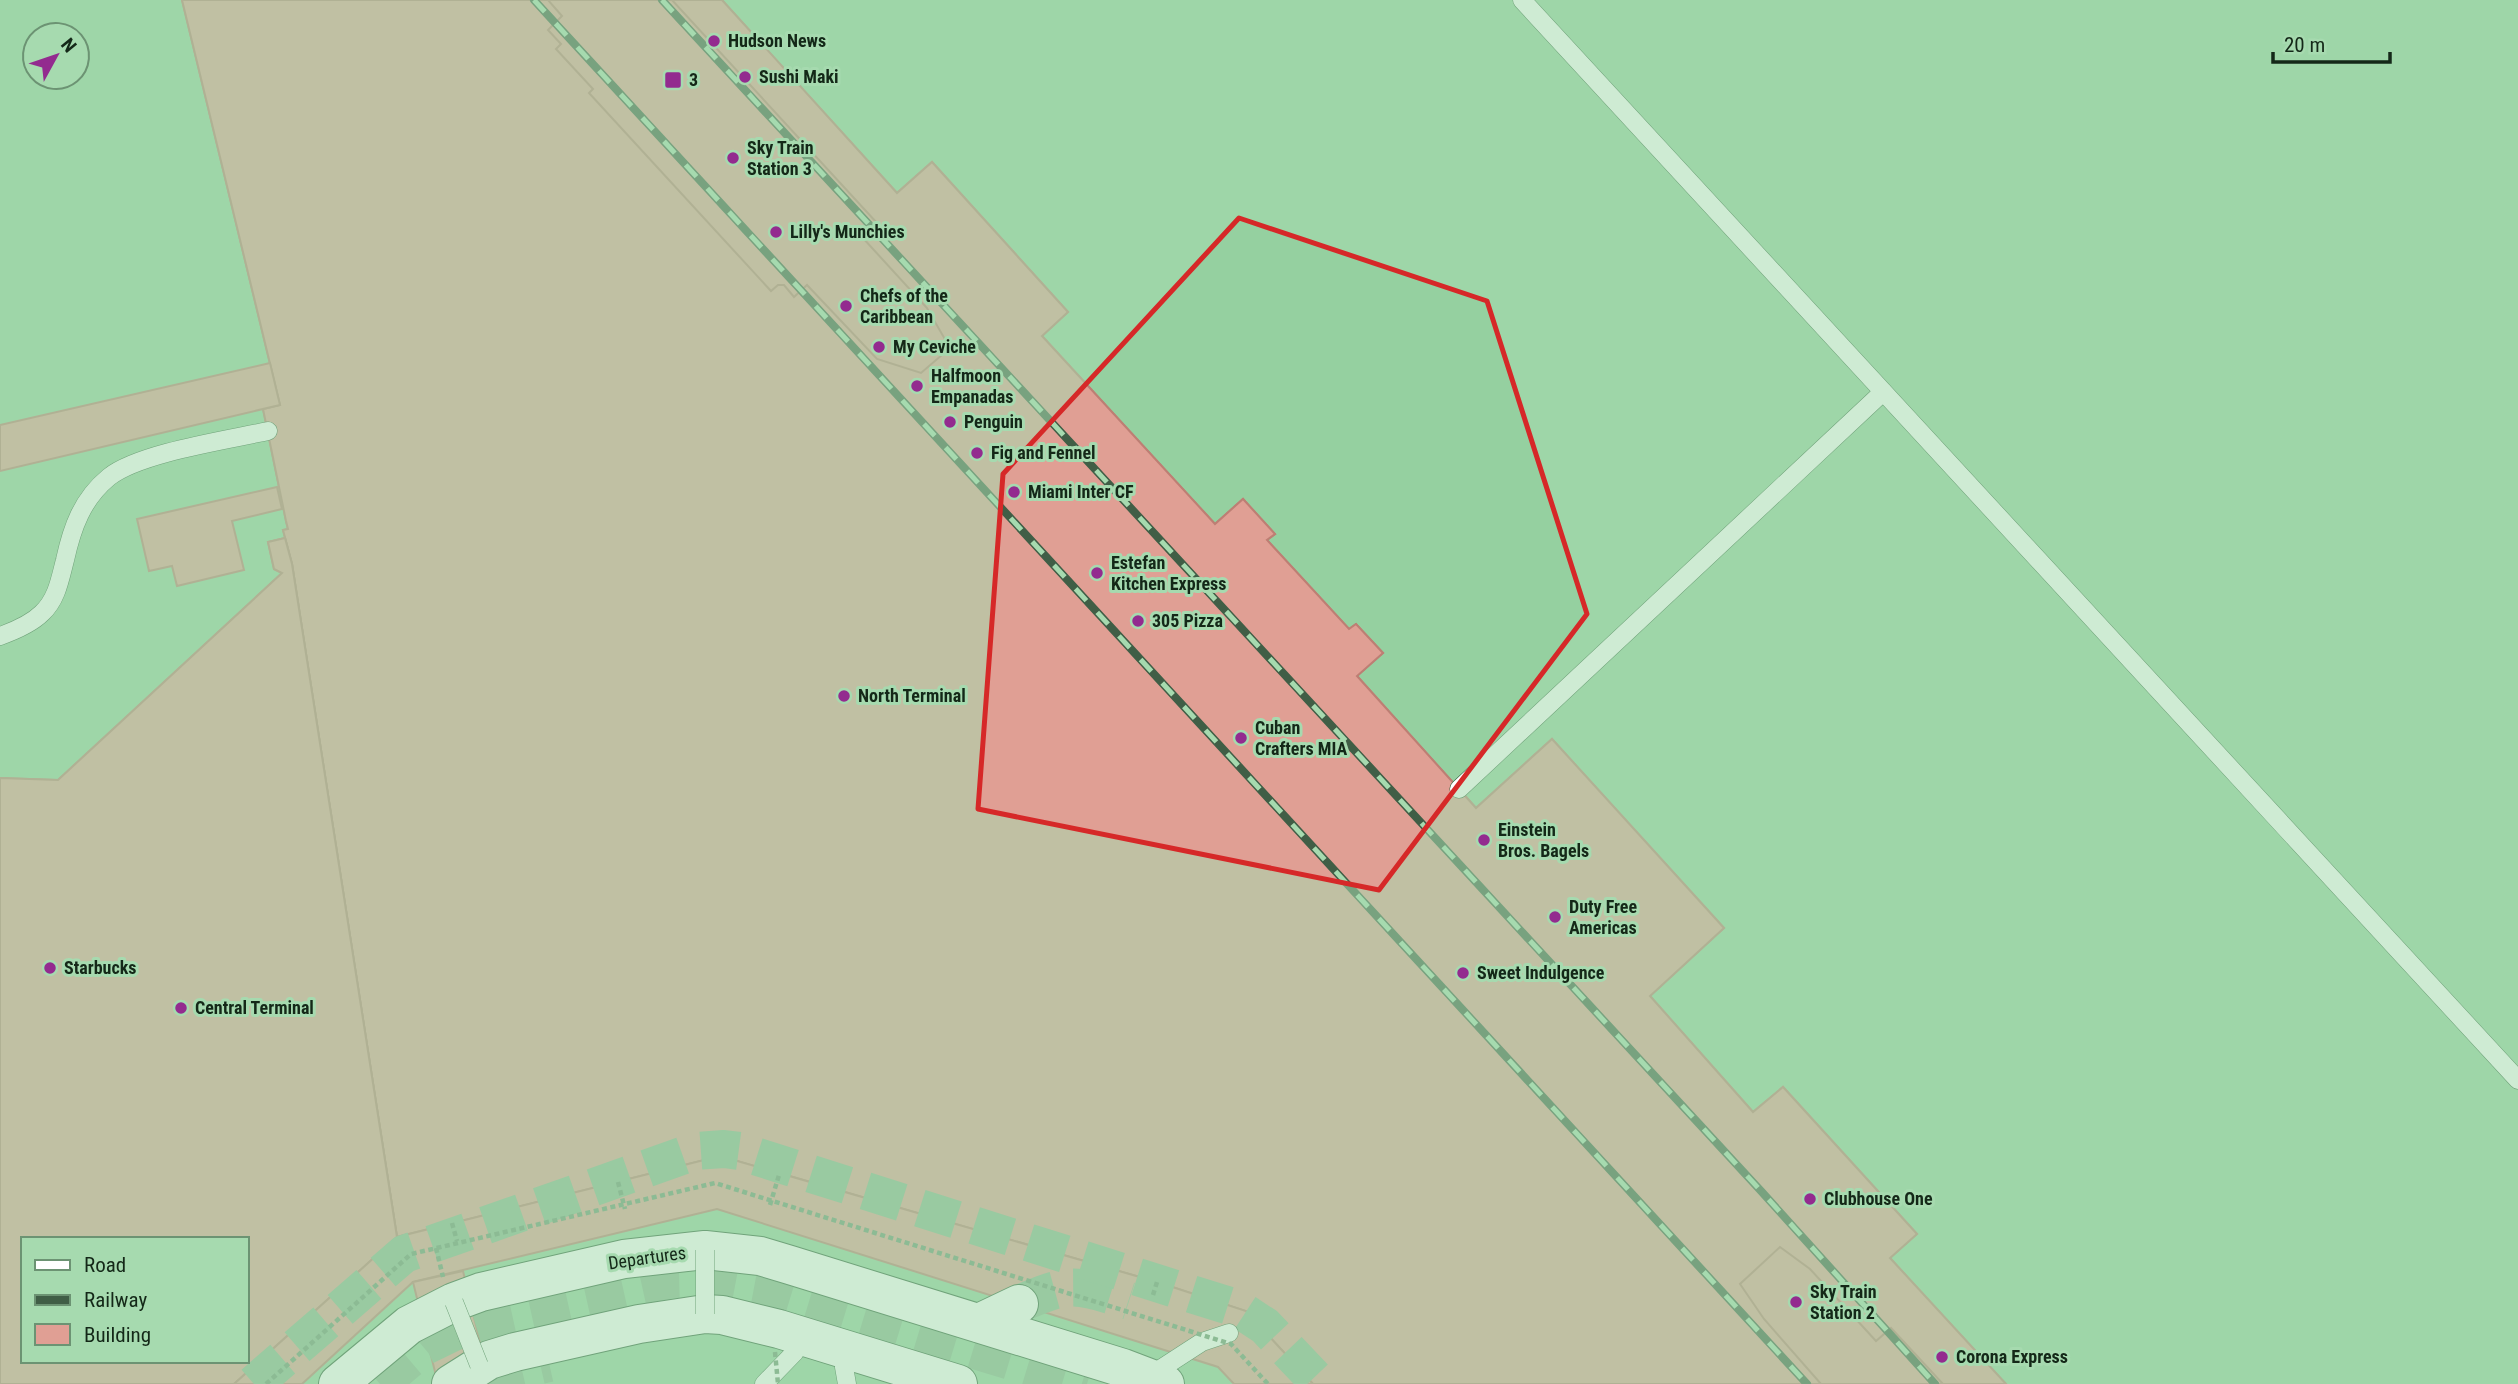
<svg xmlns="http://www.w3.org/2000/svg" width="2518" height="1384" viewBox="0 0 2518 1384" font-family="'Roboto Condensed',sans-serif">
	<rect width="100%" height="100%" fill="#a6daaf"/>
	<!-- built -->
	<path fill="#95d0a0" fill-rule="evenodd" d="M0,0H2518V1384H0ZM35,35H77V77H35ZM23,1239H247V1361H23Z"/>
	<!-- building -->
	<g fill="#e09f94" stroke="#bd7f74" stroke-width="2" fill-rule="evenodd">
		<path d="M182,0H722L897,193L932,162L1068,312L1042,336L1215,524L1243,499L1275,534L1267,540L1349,629L1356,624L1383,653L1357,676L1476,808L1552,739L1724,928L1650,996L1753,1112L1783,1087L1917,1234L1890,1258L2006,1384H1313L1246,1311L1157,1282L720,1156L397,1237L292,564L283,530L288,529L286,521L263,409L280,405Z"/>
		<path d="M182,0H722L897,193L932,162L1068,312L1042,336L1215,524L1243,499L1275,534L1267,540L1349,629L1356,624L1383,653L1357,676L1476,808L1552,739L1724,928L1650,996L1753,1112L1783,1087L1917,1234L1890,1258L2006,1384H1313L1246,1311L1157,1282L720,1156L397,1237L292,564L283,530L288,529L286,521L263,409L280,405Z"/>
		<path d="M548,0H672L877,223L862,237L927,308L950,348L921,373L877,359L807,285L794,297L784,285H778L771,291L589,93L593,89L556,49L561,44L548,30L562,16Z"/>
		<path d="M270,363L280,405L0,471V425Z"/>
		<path d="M277,487L282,509L232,521L244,570L177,586L172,566L149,571L137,519Z"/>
		<path d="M285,538L292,564L397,1237L234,1384H0V778L58,780L282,573L274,569L268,542ZM23,1239H247V1361H23Z"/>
		<path d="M285,538L292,564L397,1237L234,1384H0V778L58,780L282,573L274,569L268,542ZM23,1239H247V1361H23Z"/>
		<path d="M720,1156L1157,1282L1246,1311L1313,1384H1234L1218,1367L717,1209L413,1282L302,1384H234L397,1237Z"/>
		<path d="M1780,1247L1810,1269L1876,1341L1891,1328L1943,1384H1821L1764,1319L1740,1284Z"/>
		<path d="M463,1271L490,1384H438L413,1282Z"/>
	</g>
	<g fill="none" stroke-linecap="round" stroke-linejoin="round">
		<!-- secondary-tunnel -->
		<g stroke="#89b691" stroke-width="38" stroke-dasharray="38 19" stroke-linecap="butt">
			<path d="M1019,1304C1071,1281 1076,1284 1129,1301"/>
			<path d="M254,1384L404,1254L696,1151L724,1149L739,1151L1239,1309L1265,1326L1320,1384"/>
			<path d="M380,1384L425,1346L464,1327L487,1320L672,1279L718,1278L766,1287L1087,1384"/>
		</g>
		<!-- primary-tunnel -->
		<path stroke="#89b691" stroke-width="38" stroke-dasharray="38 19" stroke-linecap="butt" d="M487,1384L514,1371L549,1363"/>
		<defs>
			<g id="lane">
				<path d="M1522,0L2518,1080"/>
				<path d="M0,636C14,631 31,624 42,613C57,599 60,579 65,560C72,528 82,499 109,477C139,453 227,440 268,431"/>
				<path d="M1459,789L1883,392"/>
				<path d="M844,1367L847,1384"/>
				<path d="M1148,1377L1202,1342L1229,1333"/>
				<path d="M764,1384L795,1352"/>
			</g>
			<g id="secondary">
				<path d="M979,1323L1019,1304"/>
				<path d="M451,1384L489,1360L515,1352L639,1324L705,1314L722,1315L779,1329L958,1384"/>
			</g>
			<path id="primary" d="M338,1384L409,1325L454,1302L481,1292L624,1259L705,1250L760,1256L790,1265L1123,1368L1165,1384"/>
		</defs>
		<!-- lane casing -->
		<use href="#lane" stroke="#30603b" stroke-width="19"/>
		<!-- secondary casing -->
		<use href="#secondary" stroke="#30603b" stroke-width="40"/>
		<!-- primary casing -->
		<use href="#primary" stroke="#30603b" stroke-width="40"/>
		<!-- path -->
		<g stroke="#6d9474" stroke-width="4.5" stroke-dasharray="5 3.5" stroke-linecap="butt">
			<path d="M618,1182L625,1209"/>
			<path d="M770,1205L779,1175"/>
			<path d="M452,1223L457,1241"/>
			<path d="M1153,1295L1157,1282"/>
		</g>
		<!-- lane -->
		<use href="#lane" stroke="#fff" stroke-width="18"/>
		<!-- secondary -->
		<use href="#secondary" stroke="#fff" stroke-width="38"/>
		<!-- primary -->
		<use href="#primary" stroke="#fff" stroke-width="38"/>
		<defs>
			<g id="rail">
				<path d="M534,0L1807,1384"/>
				<path d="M662,0L1761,1191L1935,1384"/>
			</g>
		</defs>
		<!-- rail casing -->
		<use href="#rail" stroke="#405e46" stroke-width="8"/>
		<!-- rail -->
		<use href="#rail" stroke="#a6daaf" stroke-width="5" stroke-dasharray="16" stroke-linecap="butt"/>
		<defs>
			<g id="lane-bridge">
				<path d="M454,1302L479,1365"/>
				<path d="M705,1314V1250"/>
			</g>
		</defs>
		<!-- lane-bridge casing -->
		<use href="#lane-bridge" stroke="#30603b" stroke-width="19" stroke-linecap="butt"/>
		<!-- path-bridge -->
		<g stroke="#6d9474" stroke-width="4.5" stroke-dasharray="5 3.5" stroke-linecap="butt">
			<path d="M436,1248L443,1277"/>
			<path d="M775,1352L778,1384"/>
			<path d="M266,1384L411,1254L715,1183L1231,1344L1268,1384"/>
		</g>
		<!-- lane-bridge -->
		<use href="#lane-bridge" stroke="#fff" stroke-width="18"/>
	</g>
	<!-- marked area -->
	<path d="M0 0H2518V1384H0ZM1239,218L1487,301L1587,614L1379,890L978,809L1003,474Z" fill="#a6daaf" fill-opacity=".55" fill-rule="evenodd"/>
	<path fill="none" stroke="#d62828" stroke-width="5" stroke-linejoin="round" d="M1239,218L1487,301L1587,614L1379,890L978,809L1003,474Z"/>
	<!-- markers -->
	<g fill="#932b8f" stroke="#a6daaf" stroke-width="2.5">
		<circle cx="714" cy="41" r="7"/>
		<circle cx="745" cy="77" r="7"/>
		<rect x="664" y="71" width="18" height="18" rx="3.5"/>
		<circle cx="733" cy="158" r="7"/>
		<circle cx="776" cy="232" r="7"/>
		<circle cx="846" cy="306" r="7"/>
		<circle cx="879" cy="347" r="7"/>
		<circle cx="917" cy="386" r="7"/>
		<circle cx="950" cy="422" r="7"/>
		<circle cx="977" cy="453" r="7"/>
		<circle cx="1014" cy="492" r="7"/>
		<circle cx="1097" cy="573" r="7"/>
		<circle cx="1138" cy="621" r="7"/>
		<circle cx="844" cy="696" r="7"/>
		<circle cx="1241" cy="738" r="7"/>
		<circle cx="1484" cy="840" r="7"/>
		<circle cx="1555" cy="917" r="7"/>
		<circle cx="50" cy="968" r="7"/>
		<circle cx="1463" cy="973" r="7"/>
		<circle cx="181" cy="1008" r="7"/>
		<circle cx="1810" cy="1199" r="7"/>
		<circle cx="1796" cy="1302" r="7"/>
		<circle cx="1942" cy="1357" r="7"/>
	</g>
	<g text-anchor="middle" stroke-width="6" stroke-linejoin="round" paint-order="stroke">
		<!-- poi labels -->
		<g font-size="18" font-weight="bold" fill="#142818" stroke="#a6daaf" text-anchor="start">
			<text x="728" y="47">Hudson News</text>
			<text x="759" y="83">Sushi Maki</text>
			<text x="689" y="86">3</text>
			<text x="747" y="154">Sky Train<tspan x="747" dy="21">Station 3</tspan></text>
			<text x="790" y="238">Lilly's Munchies</text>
			<text x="860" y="302">Chefs of the<tspan x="860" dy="21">Caribbean</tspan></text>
			<text x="893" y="353">My Ceviche</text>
			<text x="931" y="382">Halfmoon<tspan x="931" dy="21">Empanadas</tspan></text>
			<text x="964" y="428">Penguin</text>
			<text x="991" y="459">Fig and Fennel</text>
			<text x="1028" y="498">Miami Inter CF</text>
			<text x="1111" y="569">Estefan<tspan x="1111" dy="21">Kitchen Express</tspan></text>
			<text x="1152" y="627">305 Pizza</text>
			<text x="858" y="702">North Terminal</text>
			<text x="1255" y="734">Cuban<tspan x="1255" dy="21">Crafters MIA</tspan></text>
			<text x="1498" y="836">Einstein<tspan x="1498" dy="21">Bros. Bagels</tspan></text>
			<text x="1569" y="913">Duty Free<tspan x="1569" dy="21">Americas</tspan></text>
			<text x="64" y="974">Starbucks</text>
			<text x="1477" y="979">Sweet Indulgence</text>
			<text x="195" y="1014">Central Terminal</text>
			<text x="1824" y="1205">Clubhouse One</text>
			<text x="1810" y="1298">Sky Train<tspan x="1810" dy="21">Station 2</tspan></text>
			<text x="1956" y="1363">Corona Express</text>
		</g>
		<!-- street labels -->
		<g font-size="18" fill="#142818" stroke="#a6daaf">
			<text transform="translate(647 1258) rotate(-8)" y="6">Departures</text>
		</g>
	</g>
	<!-- legend -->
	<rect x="21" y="1237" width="228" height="126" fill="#a6daaf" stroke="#6c9373" stroke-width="2"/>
	<rect x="35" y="1260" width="35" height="10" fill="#ffffff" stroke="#6c9373" stroke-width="2"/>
	<text x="84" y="1272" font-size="21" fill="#142818">Road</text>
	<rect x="35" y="1295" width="35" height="10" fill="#405e46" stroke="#6c9373" stroke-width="2"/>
	<text x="84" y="1307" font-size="21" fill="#142818">Railway</text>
	<rect x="35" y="1324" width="35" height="21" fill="#e09f94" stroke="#6c9373" stroke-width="2"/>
	<text x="84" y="1342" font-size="21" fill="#142818">Building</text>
	<!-- north arrow -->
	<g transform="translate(56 56) rotate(50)"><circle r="33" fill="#a6daaf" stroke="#6c9373" stroke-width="2"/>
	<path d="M0-5L12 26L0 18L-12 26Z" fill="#932b8f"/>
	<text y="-10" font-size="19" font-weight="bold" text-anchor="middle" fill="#142818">N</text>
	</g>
	<!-- scale -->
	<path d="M2273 52v10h117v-10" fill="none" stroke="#142818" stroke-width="3.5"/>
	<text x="2284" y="52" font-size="21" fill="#142818" stroke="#a6daaf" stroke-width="5" paint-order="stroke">20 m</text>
</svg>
